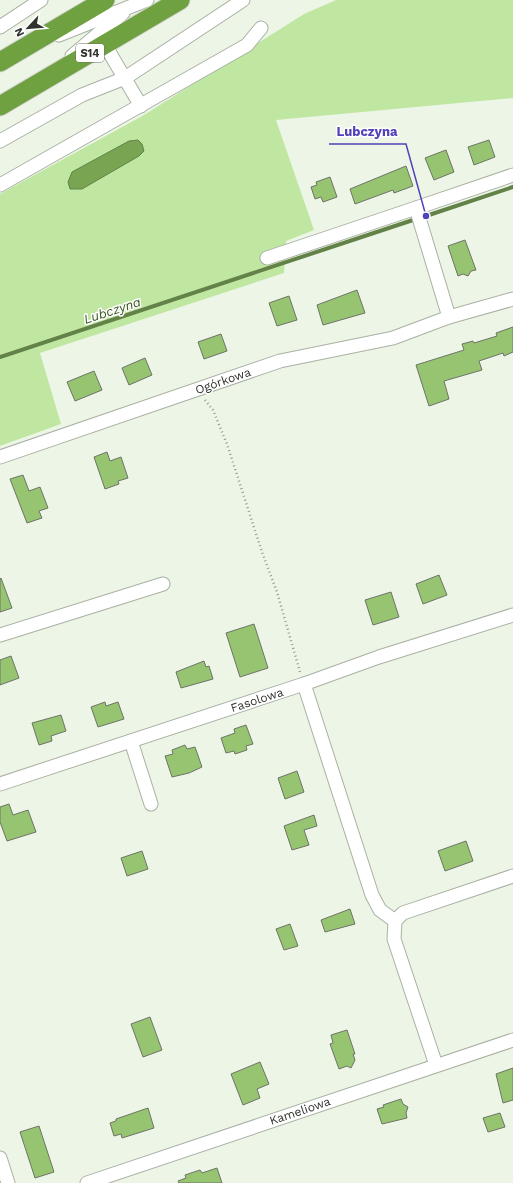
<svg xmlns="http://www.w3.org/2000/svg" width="513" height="1183" viewBox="0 0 513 1183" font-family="'Work Sans',sans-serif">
	<rect width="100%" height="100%" fill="#edf5e7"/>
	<!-- green -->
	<path fill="#c0e7a2" d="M336,0H513V98L276,120L314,230L286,241L284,273L40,353L61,424L0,446V194L144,115L304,14Z"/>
	<!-- water -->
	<path fill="#79a553" stroke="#638248" d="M138,140L142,144L144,151L139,156L82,189H70L68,182L72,172L129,141Z"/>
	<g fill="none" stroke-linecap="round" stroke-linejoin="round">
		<!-- stream -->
		<g stroke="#638248" stroke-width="4">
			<path d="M426,216L513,187"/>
			<path d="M0,357L413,220"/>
		</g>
	</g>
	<!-- building -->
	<g fill="#97c471" stroke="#6d7468">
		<path d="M489,140L495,157L474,165L468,147Z"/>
		<path d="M446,150L454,172L434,180L425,158Z"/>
		<path d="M406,166L413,186L394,193L393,190L355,204L350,189Z"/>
		<path d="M330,177L337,197L323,202L321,197L315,199L311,187L317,185L316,182Z"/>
		<path d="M465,240L476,270L471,271L468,276L463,274L458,276L448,246Z"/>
		<path d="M357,290L365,313L323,325L317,305Z"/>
		<path d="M289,296L297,320L277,326L269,303Z"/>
		<path d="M513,327V352L504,356L503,353L479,361L482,370L444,381L449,399L429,406L416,365L464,350L462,344L473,341L474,343L497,336L496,333Z"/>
		<path d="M221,334L227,351L204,359L198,342Z"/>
		<path d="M145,358L152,375L129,385L122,368Z"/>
		<path d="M94,371L102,390L75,401L67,382Z"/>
		<path d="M107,452L110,461L121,457L128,478L118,481L119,484L105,489L94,457Z"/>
		<path d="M23,475L29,491L40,487L48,508L39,511L42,518L27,523L10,479Z"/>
		<path d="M439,575L447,595L423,604L416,584Z"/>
		<path d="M1,578L12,608L0,612V579Z"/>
		<path d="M391,592L399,617L373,625L365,600Z"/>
		<path d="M254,624L268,668L240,677L226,633Z"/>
		<path d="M11,656L19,678L0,685V660Z"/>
		<path d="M204,661L206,667L209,666L213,679L181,688L176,672Z"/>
		<path d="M105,702L106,706L118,702L124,719L98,727L91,707Z"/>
		<path d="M61,715L66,731L51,736L52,741L39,745L32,723Z"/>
		<path d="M246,725L253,744L246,746L247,750L235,754L234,751L226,753L221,738L235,733L234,729Z"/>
		<path d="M185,745L187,749L195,747L202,767L189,773L172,777L165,756L173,754L172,750Z"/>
		<path d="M297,771L304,792L285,799L278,778Z"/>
		<path d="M9,804L13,815L28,810L36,832L7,841L0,822V807Z"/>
		<path d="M314,815L317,826L304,830L309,845L292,850L284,826Z"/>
		<path d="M466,841L473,861L445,871L438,851Z"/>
		<path d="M142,851L148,869L127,876L121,858Z"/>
		<path d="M350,909L355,924L325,932L321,920Z"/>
		<path d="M290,924L298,946L284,950L276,929Z"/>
		<path d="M150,1017L162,1050L143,1057L131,1024Z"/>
		<path d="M347,1030L355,1054H353L355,1060L351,1068L347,1066L339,1069L330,1044L333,1043L331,1035Z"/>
		<path d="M260,1062L269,1084L257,1089L260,1098L243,1105L231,1074Z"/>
		<path d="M513,1068V1100L503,1103L496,1074Z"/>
		<path d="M401,1099L403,1104L408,1107L406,1113L407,1118L382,1124L377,1109L384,1107L383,1105Z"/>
		<path d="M148,1108L154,1128L122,1138L121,1134L114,1136L110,1123L116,1121V1119Z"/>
		<path d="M500,1113L505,1127L488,1132L483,1118Z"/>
		<path d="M39,1126L54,1172L35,1178L20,1132Z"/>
		<path d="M217,1168L222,1183H179L178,1181L186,1178L185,1175L200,1170L202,1173Z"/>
	</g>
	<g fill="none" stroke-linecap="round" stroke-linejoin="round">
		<defs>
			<g id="minor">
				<path d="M0,27L41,0"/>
				<path d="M59,35L147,0"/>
				<path d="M105,45L141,106"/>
				<path d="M72,56L123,13"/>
				<path d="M0,141L82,95L125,78L243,0"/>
				<path d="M0,185L247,45L261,28"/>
				<path d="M416,208L513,175"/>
				<path d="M449,317L513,299"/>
				<path d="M0,457L280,361L393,338L449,317L416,208L267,258"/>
				<path d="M0,635L163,584"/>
				<path d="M304,684L372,895L380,910L395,921"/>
				<path d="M131,741L151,804"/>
				<path d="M0,784L304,684L379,657L513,615"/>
				<path d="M436,1065L394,939L395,921L403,913L513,876"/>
				<path d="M0,1158L8,1183"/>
				<path d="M87,1183L513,1040"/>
			</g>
			<g id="highway">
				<path d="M0,62L105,0"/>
				<path d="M0,106L180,0"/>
			</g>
		</defs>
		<!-- minor casing -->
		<use href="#minor" stroke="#a9b1a4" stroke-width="15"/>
		<!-- highway casing -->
		<use href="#highway" stroke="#d5d6d5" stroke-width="21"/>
		<!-- path -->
		<path stroke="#949a90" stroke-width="2.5" stroke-dasharray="1 3" stroke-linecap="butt" d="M205,400L213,410L227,444L262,552L277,592L300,672"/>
		<!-- minor -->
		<use href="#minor" stroke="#fff" stroke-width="13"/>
		<!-- highway -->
		<use href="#highway" stroke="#70a141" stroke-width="19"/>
	</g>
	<g text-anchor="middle" stroke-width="3" stroke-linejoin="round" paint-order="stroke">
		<!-- shield labels -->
		<rect fill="#fff" stroke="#6d706c" stroke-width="1" x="76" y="44" width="28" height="18" rx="3"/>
		<g font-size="11" font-weight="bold" fill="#2f322d">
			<text x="90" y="57">S14</text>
		</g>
		<!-- street labels -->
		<g font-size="12" fill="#2f322d" stroke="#fff">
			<text transform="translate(223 381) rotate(-19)" y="4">Ogórkowa</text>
			<text transform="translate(257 700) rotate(-18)" y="4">Fasolowa</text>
			<text transform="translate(300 1111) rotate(-19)" y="4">Kameliowa</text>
		</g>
		<!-- water labels -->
		<g font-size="13" font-style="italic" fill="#37541b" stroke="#fff">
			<text transform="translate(112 310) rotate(-18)" y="5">Lubczyna</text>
		</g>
	</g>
	<!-- callouts -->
	<path fill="none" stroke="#5042b9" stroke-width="1.5" d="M426 216L406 144H329"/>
	<circle fill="#5042b9" stroke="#fff" stroke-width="1.5" cx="426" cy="216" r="4"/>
	<g font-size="13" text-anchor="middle" font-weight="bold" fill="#5042b9" stroke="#fff" stroke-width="3" stroke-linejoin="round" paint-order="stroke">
		<text x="367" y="136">Lubczyna</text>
	</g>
	<!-- north arrow -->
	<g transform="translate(28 28) rotate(244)" stroke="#ffffff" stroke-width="3" paint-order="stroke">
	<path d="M0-3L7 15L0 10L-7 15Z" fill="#2f322d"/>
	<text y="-6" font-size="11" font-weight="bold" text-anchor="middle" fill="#2f322d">N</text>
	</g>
</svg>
